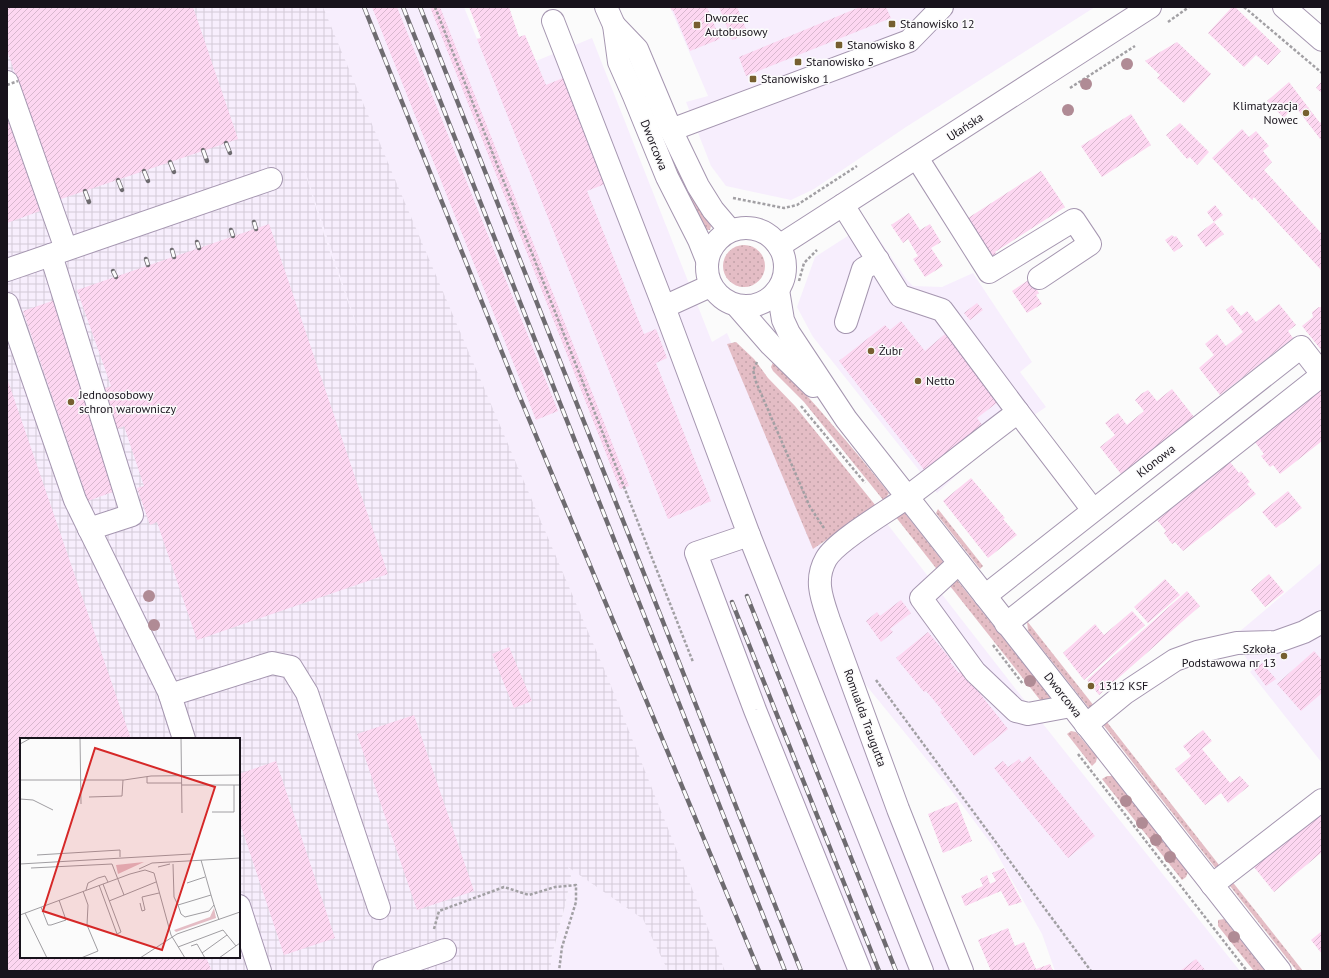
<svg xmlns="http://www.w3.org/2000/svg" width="1329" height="978" viewBox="0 0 1329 978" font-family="'PT Sans',sans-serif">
	<defs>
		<pattern id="industrial-grid" width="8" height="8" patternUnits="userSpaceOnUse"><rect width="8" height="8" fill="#f7eefd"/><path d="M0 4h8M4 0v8" fill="none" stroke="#d3cbd8"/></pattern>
		<pattern id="grass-dots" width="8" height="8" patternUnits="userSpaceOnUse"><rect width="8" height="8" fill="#e4bdc5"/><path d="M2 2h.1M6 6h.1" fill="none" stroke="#c3a2a9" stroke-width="1.8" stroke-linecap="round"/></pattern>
		<pattern id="building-hatch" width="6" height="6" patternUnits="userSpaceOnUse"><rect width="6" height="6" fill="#fdd7f1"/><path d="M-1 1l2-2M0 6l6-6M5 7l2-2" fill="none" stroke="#d8b8ce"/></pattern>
	</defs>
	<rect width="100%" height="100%" fill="#fbfbfb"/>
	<!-- built -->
	<g fill="#f7eefd">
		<path d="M239,7H464L477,39L514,25L519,37L525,35L536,61L592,38L712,342L727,333L814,531L832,565L885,521L1043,724L1240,971H1055L1042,934L992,845L945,782L861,679L954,971H551V959L565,906L571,876L371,367L326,241L292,132Z"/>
		<path d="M670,7H1095L906,127L814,189L791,200L726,186L711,166L686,102L708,96Z"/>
		<path d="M868,223L907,280L913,286L942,287L973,273L1032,362L1020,372L1046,407L991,444L937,493L813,337L797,307L815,257Z"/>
		<path d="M1322,562V763L1250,672L1253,669L1233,637Z"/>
	</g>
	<!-- industrial -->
	<path fill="url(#industrial-grid)" fill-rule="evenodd" d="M7,7H323L394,177L607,676L725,971H668L643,919L568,867L571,876L565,906L551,959V971H7ZM301,159L360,335L326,241ZM21,739H239V957H21Z"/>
	<!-- grass -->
	<g fill="url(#grass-dots)">
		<path d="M650,100L702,213L711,226L710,230H707L702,224L671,165Z"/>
		<circle cx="744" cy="266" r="21"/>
		<path d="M736,342L754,359L768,378L795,406L876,506L813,549L727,344Z"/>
		<path d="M774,360C815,403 852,447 889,493L884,501L804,402L773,371L771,367Z"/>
		<path d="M938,509L983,566L980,569L939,517L936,513Z"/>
		<path d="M904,512L944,563L939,572L895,516Z"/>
		<path d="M957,580L1050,697L1044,705L950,586Z"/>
		<path d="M1027,621L1098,711L1092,712L1028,631Z"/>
		<path d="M1103,717L1223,870H1217L1101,722Z"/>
		<path d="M1071,731L1076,732L1097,757L1096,762L1092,766L1067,734Z"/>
		<path d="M1107,776H1112L1188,872L1186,877L1182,880L1102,779Z"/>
		<path d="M1231,880L1303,971H1297L1230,886Z"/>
		<path d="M1224,919L1265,971H1254L1218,926V920Z"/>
	</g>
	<!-- building -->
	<g fill="url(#building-hatch)">
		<path d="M7,7H193L238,139L58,200L7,50Z"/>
		<path d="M372,7H397L558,411L536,420Z"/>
		<path d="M430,7H440L629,486L620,489Z"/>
		<path d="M469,7H509L519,37L525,35L546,85L563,78L605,184L587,191L644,334L656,329L667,358L656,363L711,501L668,519L477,39L481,38Z"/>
		<path d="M670,7H707L720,39L690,51L673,10L672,11Z"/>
		<path d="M719,7H737L748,34L732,40Z"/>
		<path d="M860,7H886L891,18L746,76L739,57Z"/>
		<path d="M1232,7H1235L1281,51L1268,65L1256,55L1244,67L1208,33Z"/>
		<path d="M1177,42L1211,74L1184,103L1157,78L1160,75L1145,61Z"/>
		<path d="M1322,81V93L1316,88Z"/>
		<path d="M1289,82L1320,123L1322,121L1321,140L1294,105L1284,118L1267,101Z"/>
		<path d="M1131,114L1151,145L1102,177L1081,146Z"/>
		<path d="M7,117L40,211L7,223Z"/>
		<path d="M1180,123L1209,152L1197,165L1190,157L1187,159L1166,135Z"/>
		<path d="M1242,129L1249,137L1256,131L1269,146L1263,151L1272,162L1264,170L1322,234V271L1254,197L1252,200L1212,158Z"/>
		<path d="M1041,171L1065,207L995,252L997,255L992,258L965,220Z"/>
		<path d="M1215,205L1223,215L1214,222L1207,212Z"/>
		<path d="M909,213L920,230L930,224L941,242L931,248L943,266L925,277L913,259L918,256L908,239L903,243L891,225Z"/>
		<path d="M1214,222L1224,234L1206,247L1197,235Z"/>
		<path d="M269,224L388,574L197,640L157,522L150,525L137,488L144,486L124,426L117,429L104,389L111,386L77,290Z"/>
		<path d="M1172,235L1174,237L1176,236L1183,246L1174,252L1165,240Z"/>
		<path d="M1030,279L1039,293L1036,295L1042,304L1027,313L1012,291Z"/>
		<path d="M58,299L69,333L64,335L118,490L88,501L23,311Z"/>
		<path d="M977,303L983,310L970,320L964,313Z"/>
		<path d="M1279,304L1296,325L1288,331L1293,338L1220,395L1199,368L1214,355L1205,344L1217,334L1226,346L1243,332L1226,310L1232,305L1241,316L1247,311L1256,322Z"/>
		<path d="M1319,307H1322V351L1302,326L1313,317L1312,312Z"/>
		<path d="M901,321L925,351L945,334L998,402L977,418L983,426L925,471L839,361L885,325L890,330Z"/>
		<path d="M7,378L131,739H21V957H206L211,969L206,971H7Z"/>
		<path d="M1172,389L1194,417L1121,474L1100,447L1115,435L1105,423L1118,413L1127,425L1144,411L1135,400L1141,394L1148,390L1157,401Z"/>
		<path d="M1322,389V441L1280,474L1273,465L1270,467L1261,456L1264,454L1255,442Z"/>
		<path d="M1230,462L1239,473L1241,471L1250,482L1247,484L1256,494L1183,551L1175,542L1172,544L1164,533L1166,531L1157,520Z"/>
		<path d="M971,478L1005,518L1003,519L1017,535L988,558L943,501Z"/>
		<path d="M1288,491L1302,508L1276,528L1262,512Z"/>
		<path d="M1269,574L1284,592L1265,607L1251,590Z"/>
		<path d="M1165,579L1180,595L1148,623L1134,607Z"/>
		<path d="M1187,591L1200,606L1099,695L1087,680Z"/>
		<path d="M901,600L911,613L890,629L893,632L881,642L866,621L877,612L880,616Z"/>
		<path d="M1132,611L1145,625L1084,680L1063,653L1095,624L1104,635Z"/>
		<path d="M928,632L952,661L950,662L959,673L962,671L1008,729L974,756L940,712L942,710L926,691L924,692L896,658Z"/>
		<path d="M509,647L532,701L514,708L492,654Z"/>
		<path d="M1314,651L1322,660V693L1301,711L1277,684Z"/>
		<path d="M1262,663L1276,679L1266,686L1254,670Z"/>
		<path d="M414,715L474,891L417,910L357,734Z"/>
		<path d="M1203,730L1212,741L1202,749L1230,783L1240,776L1249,786L1228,803L1221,793L1205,805L1175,769L1191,756L1183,746Z"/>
		<path d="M1030,756L1095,836L1068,858L994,768L1003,761L1008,767L1019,759L1022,763Z"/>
		<path d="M276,761L335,938L284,955L239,820V774Z"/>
		<path d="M957,802L972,841L943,853L928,814Z"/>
		<path d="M1322,814V852L1274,892L1254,867Z"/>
		<path d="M1004,868L1022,902L1009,906L1001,891L965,906L961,896L983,886L980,879L987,875L990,884L996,881L992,873Z"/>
		<path d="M1008,928L1015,946L1024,942L1036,969L1050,964L1053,971H991L978,940Z"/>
		<path d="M1322,931V954L1311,940Z"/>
		<path d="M1196,959L1206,971H1180Z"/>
	</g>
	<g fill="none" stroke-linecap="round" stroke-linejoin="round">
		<defs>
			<g id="minor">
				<path d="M606,7L614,25L619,62L634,96L667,177L699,240L707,260"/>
				<path d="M1284,7L1322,40"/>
				<path d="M553,21L664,307L749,535L922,971"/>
				<path d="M614,25L637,49L671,130L698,186L713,210L730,230"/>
				<path d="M7,82L66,249"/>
				<path d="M671,130L909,41L942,7"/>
				<path d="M917,158L989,272L1074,220L1090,244L1039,278"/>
				<path d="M843,205L900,296L942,310L1018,412C980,440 944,470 906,498C888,511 836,541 826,559C814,580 822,599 829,620L898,809L962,971"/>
				<circle cx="746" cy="267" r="39"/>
				<path d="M779,246L1150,7"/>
				<path d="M51,255L132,515L89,529"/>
				<path d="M7,270L271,179"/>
				<path d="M778,290L783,320L789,333L846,419L1280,971"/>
				<path d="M7,304L75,500L169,692L184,739"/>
				<path d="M737,306L771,345L813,386"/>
				<path d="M664,307L710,286"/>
				<path d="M846,322L863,269L878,260"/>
				<path d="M1018,412L1093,510"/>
				<path d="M749,535L696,553L755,710L860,971"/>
				<path d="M959,563L921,598L975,672L1016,711L1028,714L1071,706"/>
				<path d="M985,596L1301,347L1322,374"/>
				<path d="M1006,624L1322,375"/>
				<path d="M170,695L272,663L291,667L307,693L379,908"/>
				<path d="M1086,725L1125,693L1175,660L1197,652L1237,643L1276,642L1304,632L1322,622"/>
				<path d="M1212,885L1322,800"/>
				<path d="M239,906L260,971"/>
				<path d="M384,971L445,950"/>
			</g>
		</defs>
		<!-- minor casing -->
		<use href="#minor" stroke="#a596b0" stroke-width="24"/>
		<!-- path -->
		<g stroke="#a2a0a4" stroke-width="2.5" stroke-dasharray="3 2" stroke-linecap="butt">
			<path d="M435,7L693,662"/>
			<path d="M1244,7L1322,73"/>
			<path d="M1168,22L1189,7"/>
			<path d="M1070,88L1135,46"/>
			<path d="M733,198L784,208L797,205L857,166"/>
			<path d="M799,281L804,263L817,250"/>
			<path d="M757,362L753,370L756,382L810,507L824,528"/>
			<path d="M801,406L865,483"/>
			<path d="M993,645L1023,684"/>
			<path d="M876,680L1091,971"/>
			<path d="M1078,754L1247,971"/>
			<path d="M434,929L439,911L504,887L529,895L555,887L576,885V902L562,947L559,971"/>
		</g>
		<!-- minor -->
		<use href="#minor" stroke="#fff" stroke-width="22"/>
		<defs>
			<g id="rail">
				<path d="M364,7L519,395L759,971"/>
				<path d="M403,7L785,971"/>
				<path d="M420,7L801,971"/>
				<path d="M226,143L230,153"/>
				<path d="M203,150L207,161"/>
				<path d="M170,162L174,172"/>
				<path d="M144,171L148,181"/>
				<path d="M118,180L122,190"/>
				<path d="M85,191L89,202"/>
				<path d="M254,222L256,229"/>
				<path d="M231,230L233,236"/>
				<path d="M197,242L199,248"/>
				<path d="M172,250L174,257"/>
				<path d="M146,259L148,265"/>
				<path d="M113,271L116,277"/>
				<path d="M747,596L896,971"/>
				<path d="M732,602L879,971"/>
			</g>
		</defs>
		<!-- rail casing -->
		<use href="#rail" stroke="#6e6b70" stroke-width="4.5"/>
		<!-- rail -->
		<use href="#rail" stroke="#fbfbfb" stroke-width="3" stroke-dasharray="9" stroke-linecap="butt"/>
		<!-- path-bridge -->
		<path stroke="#a2a0a4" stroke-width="2.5" stroke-dasharray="3 2" stroke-linecap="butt" d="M7,85L18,81"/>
	</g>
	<!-- trees -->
	<g fill="#b08b95">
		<circle cx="1127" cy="64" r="6"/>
		<circle cx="1086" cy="84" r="6"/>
		<circle cx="1068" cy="110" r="6"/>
		<circle cx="149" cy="596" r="6"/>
		<circle cx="154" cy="625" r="6"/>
		<circle cx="1030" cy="681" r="6"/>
		<circle cx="1126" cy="801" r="6"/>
		<circle cx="1142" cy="823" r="6"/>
		<circle cx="1156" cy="840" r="6"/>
		<circle cx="1170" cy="857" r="6"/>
		<circle cx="1234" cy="937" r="6"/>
	</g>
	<!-- markers -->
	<g fill="#765f2f" stroke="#fbfbfb" stroke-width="1.5">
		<rect x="888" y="20" width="8" height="8" rx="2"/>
		<rect x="693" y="21" width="8" height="8" rx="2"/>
		<rect x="835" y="41" width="8" height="8" rx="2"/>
		<rect x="794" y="58" width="8" height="8" rx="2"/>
		<rect x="749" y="75" width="8" height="8" rx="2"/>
		<circle cx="1306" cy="113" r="4"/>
		<circle cx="871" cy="351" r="4"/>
		<circle cx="918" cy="381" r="4"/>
		<circle cx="71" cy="402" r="4"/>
		<circle cx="1284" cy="656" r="4"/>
		<circle cx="1091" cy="686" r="4"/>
	</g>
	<g text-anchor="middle" stroke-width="3" stroke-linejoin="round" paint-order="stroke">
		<!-- poi labels -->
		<g font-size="12" fill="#18131c" stroke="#fbfbfb" text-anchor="start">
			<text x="705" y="22">Dworzec<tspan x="705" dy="14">Autobusowy</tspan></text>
			<text x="900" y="28">Stanowisko 12</text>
			<text x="847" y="49">Stanowisko 8</text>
			<text x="806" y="66">Stanowisko 5</text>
			<text x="761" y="83">Stanowisko 1</text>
			<text x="1298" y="110" text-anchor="end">Klimatyzacja<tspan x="1298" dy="14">Nowec</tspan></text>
			<text x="879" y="355">Żubr</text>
			<text x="926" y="385">Netto</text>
			<text x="79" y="399">Jednoosobowy<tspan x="79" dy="14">schron warowniczy</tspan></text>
			<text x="1276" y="653" text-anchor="end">Szkoła<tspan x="1276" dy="14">Podstawowa nr 13</tspan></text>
			<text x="1099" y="690">1312 KSF</text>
		</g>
		<!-- street labels -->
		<g font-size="12" fill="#18131c" stroke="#fbfbfb">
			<text transform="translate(965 127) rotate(-33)" y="4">Ułańska</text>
			<text transform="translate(654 145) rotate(68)" y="4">Dworcowa</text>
			<text transform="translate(1156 461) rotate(-38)" y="4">Klonowa</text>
			<text transform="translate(1063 695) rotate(52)" y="4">Dworcowa</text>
			<text transform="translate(865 718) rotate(70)" y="4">Romualda Traugutta</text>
		</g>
	</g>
	<!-- overview -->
	<g transform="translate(20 738)">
		<rect width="220" height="220" fill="#fbfbfb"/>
		<path d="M124,124L98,136L96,127ZM194,170L196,180L156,194L154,192L190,179Z" fill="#e4bdc5"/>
		<path fill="none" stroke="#a09ea2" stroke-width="1" d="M60,0L61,66M161,0L162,75M0,6L11,0M127,39V45H162M0,42H104L131,38L220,37M162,47H214M69,59L102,58L103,42M0,61L13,62L33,72M192,74H214V47H220M17,117L100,112V119M0,126L171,116M153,126L154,159L158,167L191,157L181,122M138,129L150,126M11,130L92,126L104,157L136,144M119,131L132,125L220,120M134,135L151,197L165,220M167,145L185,139M79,147L97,196L101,194L83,146M66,152L68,145L78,140L85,138L88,144M89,163L104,157M120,165L122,173L125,172L122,159L139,155M158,167L161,176L165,179L189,173L194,167L191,157M194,167L199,182M21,169L28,187H31L46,182L39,162M5,175L27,220M0,177L110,136L125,132L134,135M171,208L177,206L185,220M158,209L203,192L216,208M182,215L207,197M61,220L78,213L67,187L68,167L63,153M120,220L157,196L220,174M199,220L220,205"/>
		<path fill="#d62828" fill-opacity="0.15" stroke="#d62828" stroke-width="2" d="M75,10L195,49L142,212L23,173Z"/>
		<rect width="220" height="220" fill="none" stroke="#18131c" stroke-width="2"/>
	</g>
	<!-- border -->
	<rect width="1329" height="978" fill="none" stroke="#18131c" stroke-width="16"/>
</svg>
